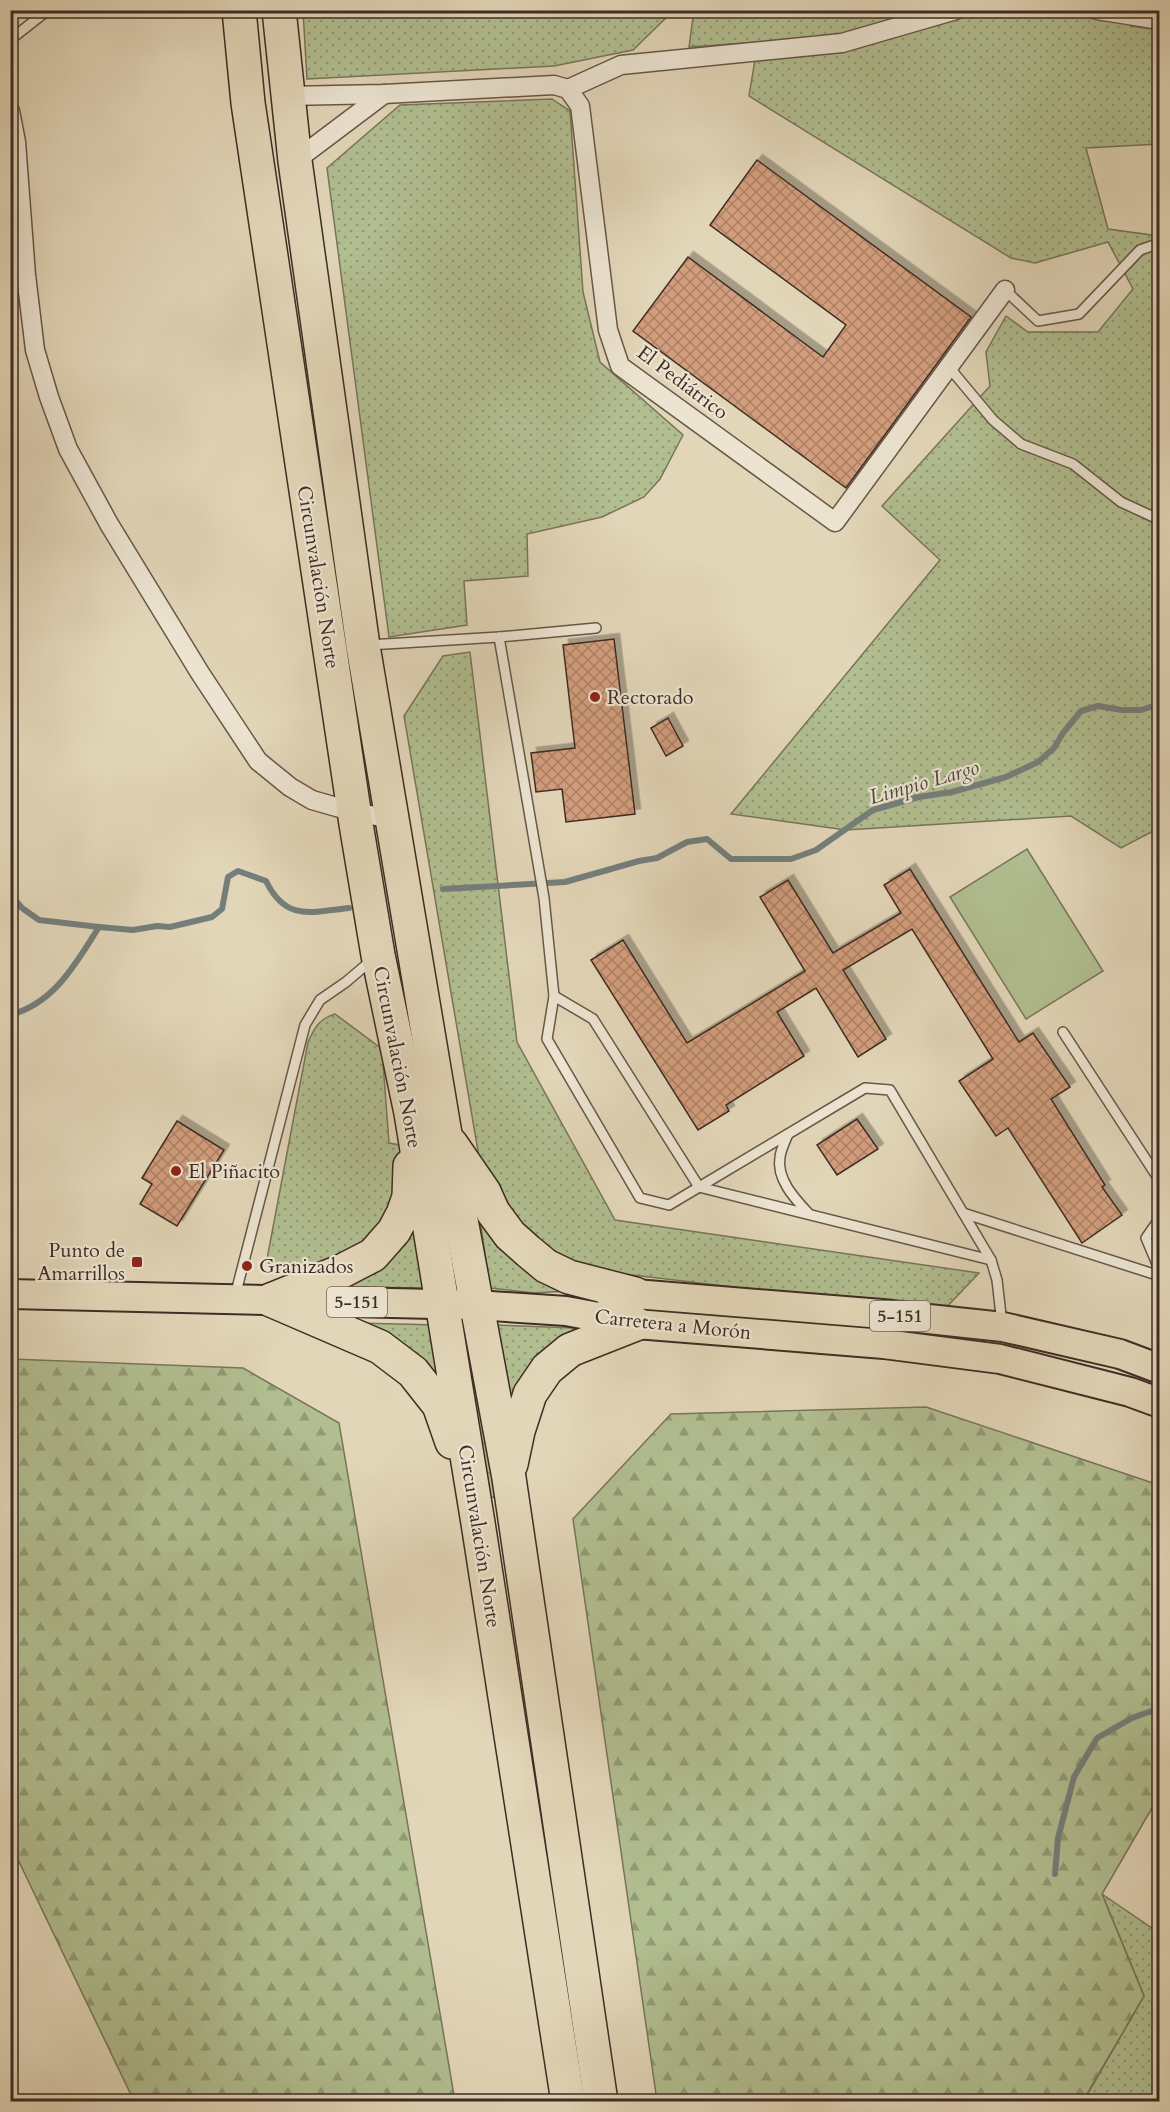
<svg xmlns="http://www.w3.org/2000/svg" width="1170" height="2112" viewBox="0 0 1170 2112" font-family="Cardo,serif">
	<defs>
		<pattern id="grass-dots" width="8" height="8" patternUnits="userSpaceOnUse" patternTransform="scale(1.5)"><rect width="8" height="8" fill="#b1be90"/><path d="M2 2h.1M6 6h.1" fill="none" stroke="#919b75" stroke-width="1.8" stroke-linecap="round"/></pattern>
		<pattern id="forest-firs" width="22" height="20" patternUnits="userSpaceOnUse" patternTransform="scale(1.5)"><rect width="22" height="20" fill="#b1be90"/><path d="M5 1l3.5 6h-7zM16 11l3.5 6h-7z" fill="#919b75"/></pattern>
		<pattern id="building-cross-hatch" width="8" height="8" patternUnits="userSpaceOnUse" patternTransform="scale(1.5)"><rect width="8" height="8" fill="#d29d7c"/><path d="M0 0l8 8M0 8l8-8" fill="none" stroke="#ac8065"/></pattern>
		<filter id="shadow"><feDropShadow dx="5.5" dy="-5.5" stdDeviation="0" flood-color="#0004"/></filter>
	</defs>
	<rect width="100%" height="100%" fill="#e2d6b8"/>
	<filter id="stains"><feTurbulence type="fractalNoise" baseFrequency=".00333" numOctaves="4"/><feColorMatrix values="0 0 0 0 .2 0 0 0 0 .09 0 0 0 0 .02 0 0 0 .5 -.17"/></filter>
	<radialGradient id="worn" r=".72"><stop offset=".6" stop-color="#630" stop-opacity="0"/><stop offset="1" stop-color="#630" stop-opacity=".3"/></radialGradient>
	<!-- grass -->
	<g fill="url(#grass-dots)" stroke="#78755a" stroke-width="1.5">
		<path d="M694,10H1131V26L1159,30V144L1086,148L1108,229L1159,236V828L1121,848L1071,816L846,830L731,814L940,560L882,506L990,386L986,352L1006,316L1028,332H1098L1133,289L1108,242L1035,263L1011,258L749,96L758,42L689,47Z"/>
		<path d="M303,11V10L673,11L633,50L554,66L307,79Z"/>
		<path d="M552,99L570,111L583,292L600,362L683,435L660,479L644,497L602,517L527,534L528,576L464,581L467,625L389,637L327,168L400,105Z"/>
		<path d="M470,652L517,1042L615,1220L979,1273L942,1312L591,1270L547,1248L511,1221L480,1163L404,716L443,656Z"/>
		<path d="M335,1014L382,1049L389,1143L400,1145L401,1162L398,1190L370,1248C347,1258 280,1294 267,1259L308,1042C315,1027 319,1019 335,1014Z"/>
		<path d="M477,1200L569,1291L534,1293L490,1288Z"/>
		<path d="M420,1208L430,1288L335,1287Z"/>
		<path d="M356,1323L439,1325L454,1419Z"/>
		<path d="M494,1325L599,1329L509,1421Z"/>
		<path d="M468,1346L496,1497L487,1498L459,1347Z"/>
		<path d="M1102,1894L1159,1933V2101L1083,2102L1144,1996Z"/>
	</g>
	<!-- forest -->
	<g fill="url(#forest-firs)" stroke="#78755a" stroke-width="1.5">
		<path d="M11,1359L243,1368L339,1423L455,2101H134L11,1845Z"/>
		<path d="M926,1407L1159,1485V1796L1102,1894L1144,1996L1083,2101H657L573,1519L671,1414Z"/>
	</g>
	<!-- garden -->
	<path fill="#b1be90" stroke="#78755a" stroke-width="1.5" d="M1027,849L1103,971L1026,1019L950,897Z"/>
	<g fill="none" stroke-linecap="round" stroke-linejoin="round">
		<!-- stream -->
		<g stroke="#747f7c" stroke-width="6">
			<path d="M443,889L565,882L639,861L657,858L687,842L707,839L731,859H791L816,850L873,810L919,797L952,792L1006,777L1038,762L1054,748L1063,733L1081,711L1098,706L1122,710H1141L1160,704"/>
			<path d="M10,894L22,908L39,920L99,927"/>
			<path d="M10,1015C55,1003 76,963 99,927L133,930L157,926L170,927L212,917L222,909L228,877L238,871L266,881C286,922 311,912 349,908"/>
			<path d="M1055,1874L1058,1838L1074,1777L1097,1738L1132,1718L1160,1708"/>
		</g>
	</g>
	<!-- building -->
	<g fill="url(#building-cross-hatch)" stroke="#3f2c23" stroke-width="1.5" filter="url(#shadow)">
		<path d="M757,160L971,317L846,488L633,331L688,257L823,357L846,325L710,225Z"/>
		<path d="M614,639L635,814L566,822L562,789L536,792L531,753L575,748L563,645Z"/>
		<path d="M668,718L683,746L666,756L651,728Z"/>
		<path d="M910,869L1019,1042L1033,1033L1070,1087L1051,1099L1105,1185L1102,1187L1122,1215L1082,1243L1008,1128L996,1136L959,1081L993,1059L912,929L843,970L886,1039L858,1057L816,988L777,1012L804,1056L726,1105L729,1111L698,1130L591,960L623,940L687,1043L805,971L760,897L788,880L833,953L901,913L884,885Z"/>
		<path d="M857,1119L878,1149L837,1175L817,1145Z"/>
		<path d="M177,1121L224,1150L177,1226L140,1204L152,1184L142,1178Z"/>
	</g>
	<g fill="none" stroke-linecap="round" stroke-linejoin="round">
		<defs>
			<g id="lane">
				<path d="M10,40L48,10"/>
				<path d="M1005,290L1038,321L1079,314L1140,250L1160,243"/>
				<path d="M948,366L993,420L1021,444L1073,464L1121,502L1160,520"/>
				<path d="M499,637L544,898L554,996L547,1039L640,1198L669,1205L865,1088L890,1090L991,1260L997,1280L1002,1324"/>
				<path d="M369,645L499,637L596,628"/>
				<path d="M554,996L593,1019L699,1187L991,1260"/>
				<path d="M1063,1032L1160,1181"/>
				<path d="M788,1134C785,1142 781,1149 780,1157C776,1179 795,1199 809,1214"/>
				<path d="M963,1213L1160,1276"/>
				<path d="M1160,1218L1146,1238L1160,1271"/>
				<path d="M235,1296L305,1025L320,1000L346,982L373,959"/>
			</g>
			<g id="street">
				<path d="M1097,10L1160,20"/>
				<path d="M568,89L621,65L842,43L956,10"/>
				<path d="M287,96L384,94L554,85L568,89L580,106L608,330L620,366L835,522L1005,290"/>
				<path d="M10,111L16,142L26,275L35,350L49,397L68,449L109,524L200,673L258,761L290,787L312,800L354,812L392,819"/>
				<path d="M295,161L384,94"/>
			</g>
			<g id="primary">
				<path d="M10,1294L476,1305L566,1311L636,1324L884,1344L1000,1359L1130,1392L1160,1403"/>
				<path d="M612,1300L635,1294L882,1314L1003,1327L1120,1354L1160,1369"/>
			</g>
			<g id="highway">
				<path d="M239,10L248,103L356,824L378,955L411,1113L478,1523L568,2102"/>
				<path d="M279,10L295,161L363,646L445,1134L509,1478L601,2102"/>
				<path d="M451,1144L484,1192L493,1212L510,1235L528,1251L546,1266L569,1277L635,1294"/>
				<path d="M271,1300L380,1347L413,1372L439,1405L452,1442"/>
				<path d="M271,1300L342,1271L373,1255L394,1231L403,1214L409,1197L410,1166"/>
				<path d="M511,1464L518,1431L530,1394L547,1369L570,1350L636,1324"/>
			</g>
		</defs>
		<!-- lane casing -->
		<use href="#lane" stroke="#685648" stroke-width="12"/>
		<!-- street casing -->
		<use href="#street" stroke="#685648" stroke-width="21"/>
		<!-- primary casing -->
		<use href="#primary" stroke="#3f2c23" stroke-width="32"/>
		<!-- highway casing -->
		<use href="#highway" stroke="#3f2c23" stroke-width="36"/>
		<!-- lane -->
		<use href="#lane" stroke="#ece4d1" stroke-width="9"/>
		<!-- street -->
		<use href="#street" stroke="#ece4d1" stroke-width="18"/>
		<!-- primary -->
		<use href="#primary" stroke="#e2d6b8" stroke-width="28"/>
		<!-- highway -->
		<use href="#highway" stroke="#e2d6b8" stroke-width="33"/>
	</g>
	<!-- markers -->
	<g fill="#8f2418" stroke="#ece4d1" stroke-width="2">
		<circle cx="595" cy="697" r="6"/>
		<circle cx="176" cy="1171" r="6"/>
		<rect x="131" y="1256" width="12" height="12" rx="3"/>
		<circle cx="247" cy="1266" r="6"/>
	</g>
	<g text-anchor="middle" stroke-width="4.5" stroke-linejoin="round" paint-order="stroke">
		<!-- shield labels -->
		<g fill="#ece4d1" stroke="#736357" stroke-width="1.5">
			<rect x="327" y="1287" width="60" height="30" rx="4.5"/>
			<rect x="870" y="1301" width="60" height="30" rx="4.5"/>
		</g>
		<g font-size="18" font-weight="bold" fill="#3f2c23">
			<text x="357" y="1308">5-151</text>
			<text x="900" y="1322">5-151</text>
		</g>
		<!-- street labels -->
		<g font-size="20" fill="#3f2c23" stroke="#ece4d1">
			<text transform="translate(683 382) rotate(37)" y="7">El Pediátrico</text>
			<text transform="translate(319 577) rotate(81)" y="7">Circunvalación Norte</text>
			<text transform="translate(398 1057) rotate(79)" y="7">Circunvalación Norte</text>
			<text transform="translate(673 1324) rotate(6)" y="7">Carretera a Morón</text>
			<text transform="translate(480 1536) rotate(81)" y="7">Circunvalación Norte</text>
		</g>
		<!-- poi labels -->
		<g font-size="20" fill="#3f2c23" stroke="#ece4d1" text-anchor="start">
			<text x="607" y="704">Rectorado</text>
			<text x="188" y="1178">El Piñacito</text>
			<text x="125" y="1257" text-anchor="end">Punto de<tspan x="125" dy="23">Amarrillos</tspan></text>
			<text x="259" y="1273">Granizados</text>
		</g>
		<!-- water labels -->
		<g font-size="21" font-style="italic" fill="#514841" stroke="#ece4d1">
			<text transform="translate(924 782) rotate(-16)" y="7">Limpio Largo</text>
		</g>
	</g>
	<!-- margin -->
	<rect width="1170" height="2112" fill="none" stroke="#e2d6b8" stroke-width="36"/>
	<rect x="12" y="12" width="1146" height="2088" fill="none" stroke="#3f2c23" stroke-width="3"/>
	<rect x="18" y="18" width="1134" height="2076" fill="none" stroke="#3f2c23" stroke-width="1.5"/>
	<rect width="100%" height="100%" filter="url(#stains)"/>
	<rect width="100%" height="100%" fill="url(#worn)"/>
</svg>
